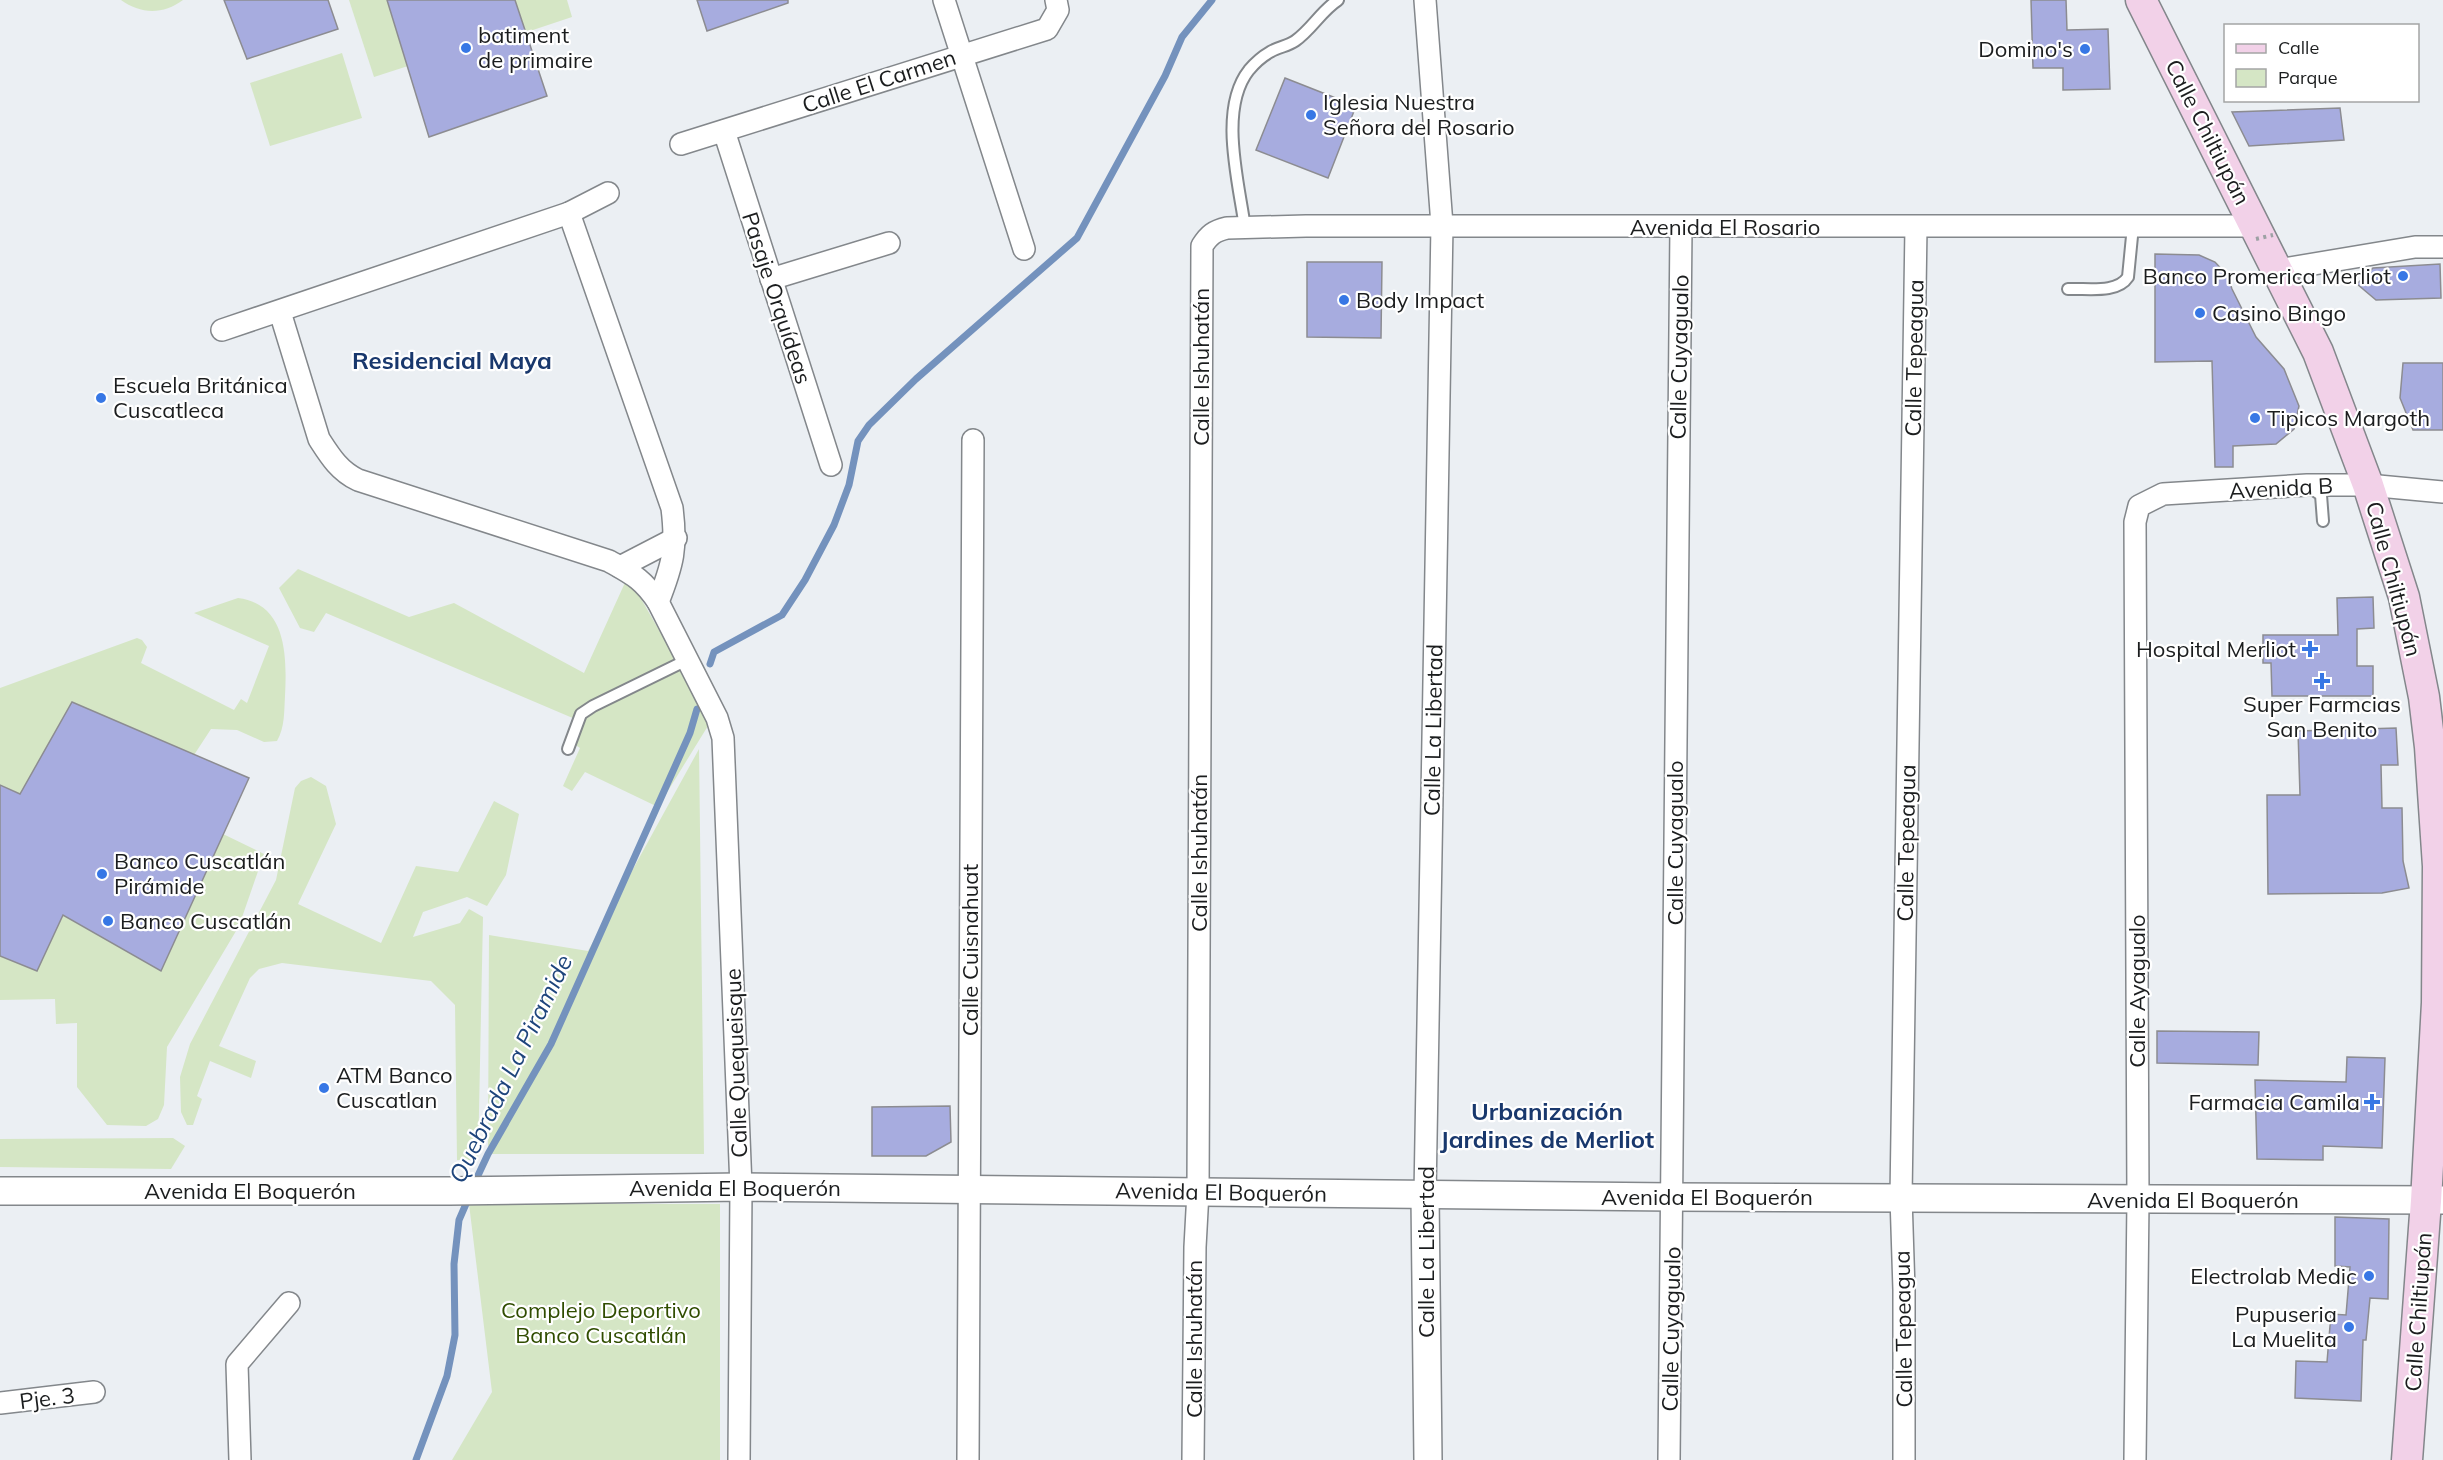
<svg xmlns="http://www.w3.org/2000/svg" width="2443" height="1460" viewBox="0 0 2443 1460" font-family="Mulish,sans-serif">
	<rect width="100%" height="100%" fill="#ebeff3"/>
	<!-- green -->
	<g fill="#d5e6c5">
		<path d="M121,0H183C163,15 140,14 121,0Z"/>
		<path d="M349,0H388L408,66L374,77Z"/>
		<path d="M500,0H567L572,17L512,37Z"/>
		<path d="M342,53L362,118L270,146L250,83Z"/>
		<path d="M298,569L409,617L454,603L584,673L628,576L711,721L658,807L585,772L572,791L563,786L580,748L567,739L575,719L326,613L314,632L300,628L279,588Z"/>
		<path d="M238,598C287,604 287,657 285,696C284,712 285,727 277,741L264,742L237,730L211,729L194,755L20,794L0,785V688L137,638L142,640L147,647L141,663L234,710L241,699L247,703L269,646L194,613Z"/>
		<path d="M699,749L704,1154H488L489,935L588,951Z"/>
		<path d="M311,777L326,786L336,824L298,904L381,943L416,866L458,872L494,801L519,814L506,875L487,906L467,897L423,912L413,937L460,923L469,909L483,917L478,1160H457L455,1005L431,981L282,963L259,969L250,978L219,1046L256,1061L251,1078L210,1061L197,1096L202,1099L193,1125H187L181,1112L180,1077L190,1044L276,880L295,788L301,781Z"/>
		<path d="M223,834L264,854L239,926L167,1047L164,1105L158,1119L146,1126L107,1125L77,1087V1023L56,1024L55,999L0,1000V956L37,971L63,915Z"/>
		<path d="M173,1138L185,1146L171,1169L0,1167V1139Z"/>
		<path d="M469,1204H720V1460H452L492,1392Z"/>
	</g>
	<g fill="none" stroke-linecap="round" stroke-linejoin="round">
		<!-- stream -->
		<g stroke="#7492bd" stroke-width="7">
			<path d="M710,664L714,652L782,615L805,580L834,525L849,485L858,441L869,425L916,379L1077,238L1165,76L1182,37L1212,0"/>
			<path d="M474,1184L488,1154L551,1044L690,733L697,709"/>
			<path d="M416,1460L447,1376L455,1335L454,1264L459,1220L469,1197"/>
		</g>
	</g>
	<!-- building -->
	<g fill="#a7acdf" stroke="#8c8c91" stroke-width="1.5">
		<path d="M224,0H328L338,29L247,59Z"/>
		<path d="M387,0H515L547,96L429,137Z"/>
		<path d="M697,0H788V3L707,31Z"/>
		<path d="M2031,0H2066L2067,30L2108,29L2110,89L2063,90V68H2033Z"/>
		<path d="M1285,78L1356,106L1328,178L1256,150Z"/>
		<path d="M2340,108L2344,140L2249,146L2232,112Z"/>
		<path d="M2155,254L2199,255L2215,262L2227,275L2232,289L2256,337L2284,369L2299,406L2294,429L2276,444L2233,446V467H2215L2212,361L2155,362Z"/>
		<path d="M1307,262H1382L1381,338L1307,337Z"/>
		<path d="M2440,264L2441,298L2376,300L2357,284L2373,268Z"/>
		<path d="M2403,363H2443V430H2413L2400,398Z"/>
		<path d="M2373,597L2374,628L2357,629V666H2373V696H2272L2271,663H2263V635H2338L2337,598Z"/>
		<path d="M72,702L249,778L161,971L63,915L37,971L0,956V785L20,794Z"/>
		<path d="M2396,728L2398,765H2381L2382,808H2402L2403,861L2409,888L2382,893L2268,894L2267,795H2300L2298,731Z"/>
		<path d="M2157,1031L2259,1032L2258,1065L2157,1063Z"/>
		<path d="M2347,1057L2385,1058L2382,1148L2323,1146V1160L2257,1159L2255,1080L2346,1082Z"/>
		<path d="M950,1106L951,1142L926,1156H872V1107Z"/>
		<path d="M2335,1217L2389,1219L2388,1299L2370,1298L2366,1340H2363L2361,1401L2295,1398L2296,1361L2327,1362L2331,1314L2346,1315L2350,1267L2335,1266Z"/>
	</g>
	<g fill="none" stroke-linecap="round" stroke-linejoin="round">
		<defs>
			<g id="service">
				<path d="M1245,228C1239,183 1218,109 1249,70C1254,64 1263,56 1270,52C1278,47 1288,46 1295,41C1312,29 1321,11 1338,0"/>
				<path d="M2068,289C2087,288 2117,294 2128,277L2133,226"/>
				<path d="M2309,487L2321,495L2323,521"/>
				<path d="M568,749L581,714L593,706L687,660"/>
			</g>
			<g id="minor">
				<path d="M944,0L1024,249"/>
				<path d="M1425,0L1442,225L1425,1195"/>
				<path d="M724,131L831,465"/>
				<path d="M681,144L1047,29L1058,10L1056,0"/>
				<path d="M569,213L672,508C677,548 673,564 658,602"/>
				<path d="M2278,270L2415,247H2443"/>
				<path d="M771,279L889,243"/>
				<path d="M280,312L319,439C330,456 339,471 358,480L609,561C632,574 643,579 658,602L717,718L723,738L741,1187L739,1460"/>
				<path d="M222,330L569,213L608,193"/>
				<path d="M620,567L676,538"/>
				<path d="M0,1403L94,1392"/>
				<path d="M240,1460L237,1364L289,1303"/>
				<path d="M968,1460L973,440"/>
				<path d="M1193,1460L1195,1247L1198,1192L1202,246C1209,235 1214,231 1227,228L1306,226H2256"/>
				<path d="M1669,1460L1681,227"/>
				<path d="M1904,1460V1290L1901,1197L1916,227"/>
				<path d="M2135,1460L2138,1200L2135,522L2139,506L2163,494L2307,485H2368L2443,492"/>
			</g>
			<g id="tertiary">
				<path d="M0,1191H449L741,1187L1673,1197L2443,1200"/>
				<path d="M1425,1195L1428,1460"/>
			</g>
			<path id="secondary" d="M2141,0L2318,352L2368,485L2404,597L2424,697L2430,747L2438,866L2437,1003L2426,1201L2407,1460"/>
		</defs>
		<!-- service casing -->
		<use href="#service" stroke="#83878b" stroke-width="14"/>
		<!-- minor casing -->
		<use href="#minor" stroke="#83878b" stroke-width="24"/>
		<!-- tertiary casing -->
		<use href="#tertiary" stroke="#83878b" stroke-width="30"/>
		<!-- secondary casing -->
		<use href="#secondary" stroke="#83878b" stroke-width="33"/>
		<!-- service -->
		<use href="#service" stroke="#fff" stroke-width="10"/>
		<!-- minor -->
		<use href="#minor" stroke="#fff" stroke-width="21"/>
		<!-- tertiary -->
		<use href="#tertiary" stroke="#fff" stroke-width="27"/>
		<!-- secondary -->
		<use href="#secondary" stroke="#f2d1e8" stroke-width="30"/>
		<!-- path-bridge -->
		<path stroke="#9da1a4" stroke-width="4" stroke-dasharray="3 4.5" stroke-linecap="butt" d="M2256,239L2273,235"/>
	</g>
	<!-- markers -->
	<g fill="#3777e5" stroke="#fff" stroke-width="2">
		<circle cx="466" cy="48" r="6"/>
		<circle cx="2085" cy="49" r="6"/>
		<circle cx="1311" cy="115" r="6"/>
		<circle cx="2403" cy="276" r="6"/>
		<circle cx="1344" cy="300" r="6"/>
		<circle cx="2200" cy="313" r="6"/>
		<circle cx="101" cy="398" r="6"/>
		<circle cx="2255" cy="418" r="6"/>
		<path d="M2307 640h6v6h6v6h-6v6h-6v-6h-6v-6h6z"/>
		<path d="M2319 672h6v6h6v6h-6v6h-6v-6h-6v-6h6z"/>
		<circle cx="102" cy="874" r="6"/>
		<circle cx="108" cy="921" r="6"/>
		<circle cx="324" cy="1088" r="6"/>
		<path d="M2369 1093h6v6h6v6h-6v6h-6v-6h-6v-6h6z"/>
		<circle cx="2369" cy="1276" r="6"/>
		<circle cx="2349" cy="1327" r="6"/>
	</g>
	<g text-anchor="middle" stroke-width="4.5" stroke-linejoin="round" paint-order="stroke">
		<!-- poi labels -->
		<g font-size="22" fill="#1b1d1e" stroke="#fff" text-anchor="start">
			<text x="478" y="43">batiment<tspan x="478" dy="25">de primaire</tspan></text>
			<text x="2073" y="57" text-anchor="end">Domino's</text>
			<text x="1323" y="110">Iglesia Nuestra<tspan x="1323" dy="25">Señora del Rosario</tspan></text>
			<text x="2391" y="284" text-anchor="end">Banco Promerica Merliot</text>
			<text x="1356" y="308">Body Impact</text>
			<text x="2212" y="321">Casino Bingo</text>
			<text x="113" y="393">Escuela Británica<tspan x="113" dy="25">Cuscatleca</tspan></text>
			<text x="2267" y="426">Tipicos Margoth</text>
			<text x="2296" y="657" text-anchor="end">Hospital Merliot</text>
			<text x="2322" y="712" text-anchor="middle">Super Farmcias<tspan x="2322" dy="25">San Benito</tspan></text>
			<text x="114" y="869">Banco Cuscatlán<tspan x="114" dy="25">Pirámide</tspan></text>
			<text x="120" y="929">Banco Cuscatlán</text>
			<text x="336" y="1083">ATM Banco<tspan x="336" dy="25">Cuscatlan</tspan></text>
			<text x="2360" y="1110" text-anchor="end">Farmacia Camila</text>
			<text x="2357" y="1284" text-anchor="end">Electrolab Medic</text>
			<text x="2337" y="1322" text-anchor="end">Pupuseria<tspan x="2337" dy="25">La Muelita</tspan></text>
		</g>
		<!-- street labels -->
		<g font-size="22" fill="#1b1d1e" stroke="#fff">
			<text transform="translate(879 81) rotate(-18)" y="8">Calle El Carmen</text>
			<text transform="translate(2208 132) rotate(63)" y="8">Calle Chiltiupán</text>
			<text x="1725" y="235">Avenida El Rosario</text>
			<text transform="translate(777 298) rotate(72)" y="8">Pasaje Orquídeas</text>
			<text transform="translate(1679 357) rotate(-89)" y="8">Calle Cuyagualo</text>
			<text transform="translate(1914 358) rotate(-89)" y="8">Calle Tepeagua</text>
			<text transform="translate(1201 367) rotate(-90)" y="8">Calle Ishuhatán</text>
			<text transform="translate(2281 488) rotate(-3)" y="8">Avenida B</text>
			<text transform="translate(2394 579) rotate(75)" y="8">Calle Chiltiupán</text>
			<text transform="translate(1433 730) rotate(-89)" y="8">Calle La Libertad</text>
			<text transform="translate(1675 843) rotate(-90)" y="8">Calle Cuyagualo</text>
			<text transform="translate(1906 843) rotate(-89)" y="8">Calle Tepeagua</text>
			<text transform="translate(1199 853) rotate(-90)" y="8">Calle Ishuhatán</text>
			<text transform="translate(970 950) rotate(-90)" y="8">Calle Cuisnahuat</text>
			<text transform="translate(2137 991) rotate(-90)" y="8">Calle Ayagualo</text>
			<text transform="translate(736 1063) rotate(-92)" y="8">Calle Quequeisque</text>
			<text x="735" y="1196">Avenida El Boquerón</text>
			<text x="250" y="1199">Avenida El Boquerón</text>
			<text transform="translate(1221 1192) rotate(1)" y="8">Avenida El Boquerón</text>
			<text x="1707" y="1205">Avenida El Boquerón</text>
			<text x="2193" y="1208">Avenida El Boquerón</text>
			<text transform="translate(1426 1252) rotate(-90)" y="8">Calle La Libertad</text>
			<text transform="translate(2418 1312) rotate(-86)" y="8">Calle Chiltiupán</text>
			<text transform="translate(1671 1329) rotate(-89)" y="8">Calle Cuyagualo</text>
			<text transform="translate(1903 1329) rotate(-91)" y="8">Calle Tepeagua</text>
			<text transform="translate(1194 1339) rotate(-90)" y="8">Calle Ishuhatán</text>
			<text transform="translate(47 1398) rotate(-7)" y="8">Pje. 3</text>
		</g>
		<!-- park labels -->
		<g font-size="22" fill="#304d00" stroke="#fff">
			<text x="601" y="1318">Complejo Deportivo<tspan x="601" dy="25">Banco Cuscatlán</tspan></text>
		</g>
		<!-- neighbourhood labels -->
		<g font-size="24" font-weight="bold" fill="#19386d" stroke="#fff">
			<text x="452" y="369">Residencial Maya</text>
			<text x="1547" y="1120">Urbanización<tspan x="1547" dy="28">Jardines de Merliot</tspan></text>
		</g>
		<!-- water labels -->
		<g font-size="24" font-style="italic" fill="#1e457c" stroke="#fff">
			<text transform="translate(511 1069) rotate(-64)" y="8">Quebrada La Piramide</text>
		</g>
	</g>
	<!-- legend -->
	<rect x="2224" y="24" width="195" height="78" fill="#ffffff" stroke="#a4a5a5" stroke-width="1.5"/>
	<rect x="2236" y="44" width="30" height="9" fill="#f2d1e8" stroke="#a4a5a5" stroke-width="1.5"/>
	<text x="2278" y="54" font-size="18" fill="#1b1d1e">Calle</text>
	<rect x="2236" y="69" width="30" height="18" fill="#d5e6c5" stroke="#a4a5a5" stroke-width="1.5"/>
	<text x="2278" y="84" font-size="18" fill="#1b1d1e">Parque</text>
</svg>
